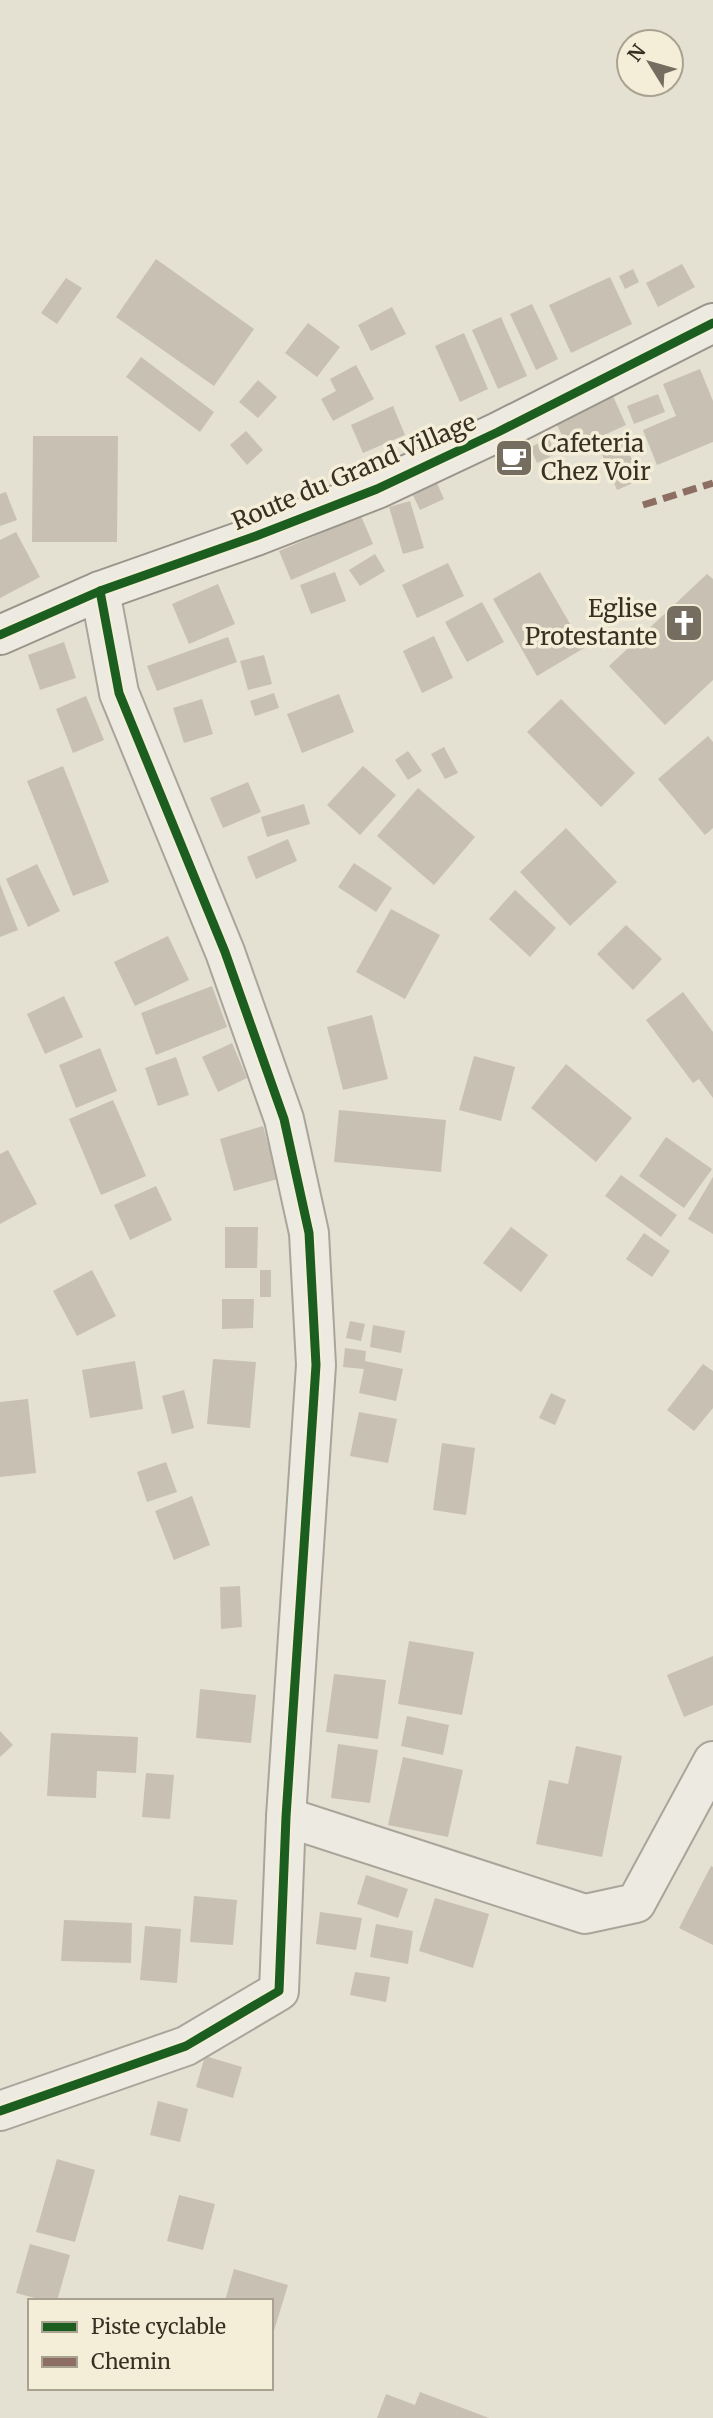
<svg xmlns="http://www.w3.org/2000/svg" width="713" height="2418" viewBox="0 0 713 2418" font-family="Merriweather,serif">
	<rect width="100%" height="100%" fill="#e4e0d2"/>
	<!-- building -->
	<g fill="#c8c0b3">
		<path d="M156,259L254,329L214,386L116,317Z"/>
		<path d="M682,264L695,287L658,307L646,283Z"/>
		<path d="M633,269L639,282L625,289L619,276Z"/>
		<path d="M610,277L632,324L571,353L549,305Z"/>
		<path d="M66,278L82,288L57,324L41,313Z"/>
		<path d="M532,304L558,359L536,370L510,314Z"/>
		<path d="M392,307L406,334L371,351L358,325Z"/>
		<path d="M501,317L527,376L498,389L472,330Z"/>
		<path d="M308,323L340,347L317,377L285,353Z"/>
		<path d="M464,333L488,389L460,402L435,346Z"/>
		<path d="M141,357L214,412L200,432L126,377Z"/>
		<path d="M356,365L374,399L333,421L321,399L336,391L330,379Z"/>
		<path d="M700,369L713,401V442L657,465L643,430L676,416L663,384Z"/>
		<path d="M258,380L277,397L258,418L239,402Z"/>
		<path d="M658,394L665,412L634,424L627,406Z"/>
		<path d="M613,396L626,425L570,451L556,423Z"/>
		<path d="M393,406L405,435L363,453L351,425Z"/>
		<path d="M246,431L263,450L247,465L230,445Z"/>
		<path d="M33,436H118L117,542H32Z"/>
		<path d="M549,439L556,454L537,463L530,447Z"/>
		<path d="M625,442L640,480L617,490L601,452Z"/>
		<path d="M517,445L524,465L503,471L497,451Z"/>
		<path d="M436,481L444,499L420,510L411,491Z"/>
		<path d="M6,492L17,520L0,526V494Z"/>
		<path d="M410,501L424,548L403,554L389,507Z"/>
		<path d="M361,516L373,544L291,580L279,551Z"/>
		<path d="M16,532L40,577L0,598V540Z"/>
		<path d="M375,554L385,571L360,586L349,570Z"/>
		<path d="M448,563L464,596L417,618L402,585Z"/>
		<path d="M335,572L346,601L311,614L300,585Z"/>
		<path d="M540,572L584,648L537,676L493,599Z"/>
		<path d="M707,574L713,579V680L665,725L609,666Z"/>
		<path d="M218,584L235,624L189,644L172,604Z"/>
		<path d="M482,602L504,642L467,662L445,622Z"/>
		<path d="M434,636L453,678L422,693L403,651Z"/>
		<path d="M228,637L237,662L157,691L147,666Z"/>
		<path d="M64,642L76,678L40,690L28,655Z"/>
		<path d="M264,655L272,684L248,690L240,661Z"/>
		<path d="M274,693L279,708L255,716L250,701Z"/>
		<path d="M339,694L354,732L302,753L287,714Z"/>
		<path d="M86,696L104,740L73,753L56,709Z"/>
		<path d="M202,699L213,734L184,743L173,708Z"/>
		<path d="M561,699L635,773L601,807L527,732Z"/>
		<path d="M708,736L713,742V828L705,835L658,779Z"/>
		<path d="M444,747L458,773L445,779L431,754Z"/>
		<path d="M408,751L422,771L408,780L395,760Z"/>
		<path d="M63,766L109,882L73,896L27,781Z"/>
		<path d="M363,766L396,795L360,835L327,805Z"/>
		<path d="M248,782L261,812L223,828L210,798Z"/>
		<path d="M418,788L475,837L434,885L377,836Z"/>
		<path d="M304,804L310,824L267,837L261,817Z"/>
		<path d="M566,828L617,882L570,926L520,872Z"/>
		<path d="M288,839L297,861L256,879L247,857Z"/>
		<path d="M354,863L392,888L376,912L338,887Z"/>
		<path d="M37,864L60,911L28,927L6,879Z"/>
		<path d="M0,884L18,930L0,937Z"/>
		<path d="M515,890L556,928L530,957L489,919Z"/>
		<path d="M391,909L440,935L405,999L356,972Z"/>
		<path d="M626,925L662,959L633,990L597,954Z"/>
		<path d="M168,936L189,980L135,1006L114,962Z"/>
		<path d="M212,986L227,1027L156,1055L141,1013Z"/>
		<path d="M683,992L713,1032V1098L699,1079L693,1083L646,1020Z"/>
		<path d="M64,996L83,1037L45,1054L27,1014Z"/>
		<path d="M372,1015L388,1079L343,1090L327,1027Z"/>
		<path d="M232,1043L247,1078L218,1092L202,1057Z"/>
		<path d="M100,1048L117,1091L76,1108L59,1065Z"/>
		<path d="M474,1056L515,1067L501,1121L459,1110Z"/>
		<path d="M176,1057L189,1095L158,1106L145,1068Z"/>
		<path d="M566,1064L632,1118L596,1162L531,1108Z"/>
		<path d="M113,1100L146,1176L101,1195L69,1119Z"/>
		<path d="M339,1110L446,1120L441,1172L334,1162Z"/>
		<path d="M263,1126L278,1179L234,1191L220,1139Z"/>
		<path d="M666,1137L712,1169L684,1208L639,1176Z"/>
		<path d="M8,1150L37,1204L0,1224V1154Z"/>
		<path d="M621,1175L677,1215L661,1237L605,1196Z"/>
		<path d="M713,1177V1234L688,1219Z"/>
		<path d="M156,1186L172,1220L130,1240L114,1205Z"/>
		<path d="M225,1227H258L257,1268H225Z"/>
		<path d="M511,1227L548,1255L521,1292L483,1263Z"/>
		<path d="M644,1233L670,1251L652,1277L626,1259Z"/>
		<path d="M92,1270L116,1316L77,1336L53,1291Z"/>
		<rect x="260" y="1270" width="11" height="27"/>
		<path d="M222,1299H254L253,1328L222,1329Z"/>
		<path d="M350,1321L365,1324L361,1341L346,1338Z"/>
		<path d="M373,1325L405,1331L401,1353L370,1347Z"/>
		<path d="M345,1348L366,1351L365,1361L403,1369L396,1401L359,1393L364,1369L343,1367Z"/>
		<path d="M213,1359L256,1362L250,1428L207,1424Z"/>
		<path d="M135,1361L143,1409L90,1418L82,1370Z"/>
		<path d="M703,1364L713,1371V1408L694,1431L667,1410Z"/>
		<path d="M184,1390L194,1428L172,1434L162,1396Z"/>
		<path d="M551,1393L566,1400L555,1425L539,1418Z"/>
		<path d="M28,1399L36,1473L0,1477V1402Z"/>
		<path d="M359,1412L397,1419L388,1463L350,1456Z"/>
		<path d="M442,1443L475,1448L466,1515L433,1510Z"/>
		<path d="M166,1462L177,1492L147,1502L137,1472Z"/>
		<path d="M192,1496L210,1545L174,1560L155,1511Z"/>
		<path d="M240,1586L242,1627L221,1629L220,1587Z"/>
		<path d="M409,1641L474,1652L462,1715L398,1704Z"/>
		<path d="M713,1656V1705L684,1717L667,1675Z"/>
		<path d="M334,1674L386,1680L378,1739L326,1732Z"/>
		<path d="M200,1689L256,1695L251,1743L196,1738Z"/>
		<path d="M407,1716L449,1725L443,1755L401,1746Z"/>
		<path d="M0,1731L13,1745L0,1757Z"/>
		<path d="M51,1733L138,1737L136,1773L97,1771L96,1798L47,1796Z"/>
		<path d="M338,1744L378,1750L370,1803L331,1798Z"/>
		<path d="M576,1746L622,1756L602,1857L536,1844L549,1780L568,1784Z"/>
		<path d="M403,1757L463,1770L448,1837L388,1825Z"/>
		<path d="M146,1773L174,1775L170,1819L142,1817Z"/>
		<path d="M711,1866L713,1867V1945L679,1928Z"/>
		<path d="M366,1875L408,1889L398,1918L357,1904Z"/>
		<path d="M194,1896L237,1900L233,1945L190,1942Z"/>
		<path d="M435,1898L489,1914L473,1968L419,1951Z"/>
		<path d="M320,1912L362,1918L356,1950L316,1944Z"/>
		<path d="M64,1920L132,1923L131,1963L61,1961Z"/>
		<path d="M376,1924L413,1931L408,1964L370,1957Z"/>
		<path d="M145,1926L181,1929L177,1983L140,1980Z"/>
		<path d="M355,1972L390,1977L386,2002L350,1995Z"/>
		<path d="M205,2056L242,2067L233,2098L196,2087Z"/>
		<path d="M158,2101L188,2109L180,2142L150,2135Z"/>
		<path d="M57,2159L95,2170L75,2242L36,2232Z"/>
		<path d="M179,2195L215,2204L203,2250L167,2241Z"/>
		<path d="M30,2244L70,2255L57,2301H46L16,2293Z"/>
		<path d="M234,2269L288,2285L272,2337L271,2301H225Z"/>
		<path d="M420,2392L489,2418H377L386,2394L415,2405Z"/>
	</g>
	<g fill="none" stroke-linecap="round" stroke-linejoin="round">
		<defs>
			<g id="street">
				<path d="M286,1817L585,1914L636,1903L713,1761"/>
				<path d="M0,2111L186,2046L279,1991L286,1817L316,1365L309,1233L284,1119L225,952L119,693L100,591"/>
			</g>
			<path id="secondary" d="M0,635L100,591L256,536L377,489L498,432L713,323"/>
		</defs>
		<!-- street casing -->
		<use href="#street" stroke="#aaa59a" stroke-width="42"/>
		<!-- secondary casing -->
		<use href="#secondary" stroke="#9a958a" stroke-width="42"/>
		<!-- street -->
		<use href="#street" stroke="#edeae2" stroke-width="38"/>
		<!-- secondary -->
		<use href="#secondary" stroke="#edeae2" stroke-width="38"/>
		<!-- quiet -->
		<path stroke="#8d6e63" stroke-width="7" stroke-dasharray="14 7" stroke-linecap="butt" d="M643,505L713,483"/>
		<defs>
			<g id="cycleway">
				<path d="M0,635L100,591L256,536L377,489L498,432L713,323"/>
				<path d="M0,2111L186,2046L279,1991L286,1817L316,1365L309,1233L284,1119L225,952L119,693L100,591"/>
			</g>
		</defs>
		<!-- cycleway casing -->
		<use href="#cycleway" stroke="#f4eed9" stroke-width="13"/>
		<!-- cycleway -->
		<use href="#cycleway" stroke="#1b5e20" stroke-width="9"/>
	</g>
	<!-- icons -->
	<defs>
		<symbol id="cafe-square" viewBox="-11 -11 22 22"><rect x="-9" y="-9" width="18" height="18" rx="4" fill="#756d60" stroke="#f4eed9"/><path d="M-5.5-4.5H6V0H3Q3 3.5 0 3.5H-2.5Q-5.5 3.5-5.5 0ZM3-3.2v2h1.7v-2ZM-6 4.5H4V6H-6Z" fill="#fff"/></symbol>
		<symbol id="church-square" viewBox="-11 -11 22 22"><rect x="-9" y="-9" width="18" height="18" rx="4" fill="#756d60" stroke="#f4eed9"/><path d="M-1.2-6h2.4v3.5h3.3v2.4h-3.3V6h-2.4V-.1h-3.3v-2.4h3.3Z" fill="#fff"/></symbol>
	</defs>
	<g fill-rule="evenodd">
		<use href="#cafe-square" x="492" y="436" width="44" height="44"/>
		<use href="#church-square" x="662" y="601" width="44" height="44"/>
	</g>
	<g text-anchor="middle" stroke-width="7" stroke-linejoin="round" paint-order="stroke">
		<!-- poi labels -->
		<g font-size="24" fill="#392f22" stroke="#f4eed9" text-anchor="start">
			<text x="541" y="452">Cafeteria<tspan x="541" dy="28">Chez Voir</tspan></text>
			<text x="657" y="617" text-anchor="end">Eglise<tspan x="657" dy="28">Protestante</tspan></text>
		</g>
		<!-- street labels -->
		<g font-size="24" fill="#392f22" stroke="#f4eed9">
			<text transform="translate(354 472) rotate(-23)" y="8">Route du Grand Village</text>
		</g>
	</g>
	<!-- legend -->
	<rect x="28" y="2299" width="245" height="91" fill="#f4eed9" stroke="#a9a290" stroke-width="2"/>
	<rect x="42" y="2322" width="35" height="10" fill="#1b5e20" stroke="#a9a290" stroke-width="2"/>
	<text x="91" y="2334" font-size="21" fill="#392f22">Piste cyclable</text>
	<rect x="42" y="2357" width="35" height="10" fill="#8d6e63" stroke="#a9a290" stroke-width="2"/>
	<text x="91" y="2369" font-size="21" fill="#392f22">Chemin</text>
	<!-- north arrow -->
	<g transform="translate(650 63) rotate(307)"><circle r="33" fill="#f4eed9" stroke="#a9a290" stroke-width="2"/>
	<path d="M0-5L12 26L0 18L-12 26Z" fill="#756d60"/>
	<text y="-10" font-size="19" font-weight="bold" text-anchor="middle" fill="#392f22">N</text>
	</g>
</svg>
